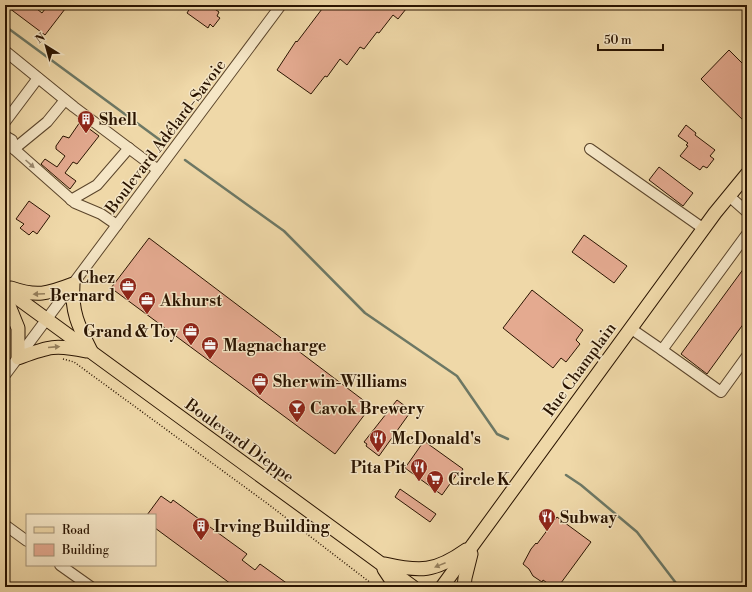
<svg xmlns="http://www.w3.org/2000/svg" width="752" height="592" viewBox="0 0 752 592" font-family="'Libre Bodoni',serif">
	<rect width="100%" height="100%" fill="#efd8a8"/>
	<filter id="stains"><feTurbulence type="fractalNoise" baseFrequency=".005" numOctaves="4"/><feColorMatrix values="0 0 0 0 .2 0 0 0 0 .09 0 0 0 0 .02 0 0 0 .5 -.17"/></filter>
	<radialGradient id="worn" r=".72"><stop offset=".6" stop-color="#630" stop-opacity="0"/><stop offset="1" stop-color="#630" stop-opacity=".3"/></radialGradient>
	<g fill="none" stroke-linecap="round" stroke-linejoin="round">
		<!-- stream -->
		<g stroke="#6d7865" stroke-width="2.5">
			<path d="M5,26L160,140"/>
			<path d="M185,160L284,231L365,313L457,376L497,434L508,439"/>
			<path d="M566,475L581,485L637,532L679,587"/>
		</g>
	</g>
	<!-- building -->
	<g fill="#e4aa90" stroke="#2a1401">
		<path d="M5,5H32L42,13L48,5H60L65,9L45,35Z"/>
		<path d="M192,5H209L219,12L217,16L220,18L213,27L210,24L208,28L187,13Z"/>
		<path d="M325,5H400L406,9L398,19L393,15L379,33L377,32L364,49L360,47L347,65L340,59L327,77L325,76L311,94L277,70L296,41L297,42Z"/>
		<path d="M729,50L747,68V124L701,79Z"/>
		<path d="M80,122L99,136L77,164L73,162L65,173L76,181L70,189L41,164L45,159L57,167L65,156L56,149V146L63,136L69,138Z"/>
		<path d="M686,125L696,133L695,135L715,150L710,156L714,159L707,168L703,166L700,170L680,156L688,146L686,145L688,143L678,136Z"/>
		<path d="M659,167L693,193L683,206L649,180Z"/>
		<path d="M29,201L50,216L37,234L33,231L29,235L20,228L24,224L16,219Z"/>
		<path d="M584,235L627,266L614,283L572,252Z"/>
		<path d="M149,238L371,406L335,454L111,288Z"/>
		<path d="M747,264V319L707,374L681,354Z"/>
		<path d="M532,290L583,330L576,340L580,344L566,362L561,358L553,368L503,328Z"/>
		<path d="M397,400L409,409L407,412L409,414L379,456L366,446L367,444L364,442Z"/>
		<path d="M424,441L463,469L459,475L457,474L442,495L405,468Z"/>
		<path d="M400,489L436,514L430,522L395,497Z"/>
		<path d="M161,496L171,503L173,500L247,554L242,560L255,570L260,564L292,587H228L231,584L155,528V515H147Z"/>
		<path d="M557,517L591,542L558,587H553L543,580L542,582L533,576L529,569L523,564L531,549L536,543L537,544Z"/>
	</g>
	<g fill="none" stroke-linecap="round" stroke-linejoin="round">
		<defs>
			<g id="minor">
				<path d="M5,51L74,107L158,170"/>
				<path d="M5,122L38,78"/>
				<path d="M5,136L12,140L14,149L75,203L101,214L117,225"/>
				<path d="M14,149L47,122L65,100"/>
				<path d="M590,149L704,229"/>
				<path d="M729,196L747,212"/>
				<path d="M71,200L97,185L129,148"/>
				<path d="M630,328L662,350L747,234"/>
				<path d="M662,350L721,392L747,356"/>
				<path d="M5,375L281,5"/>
				<path d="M5,525L27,541"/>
				<path d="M60,565L91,587"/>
			</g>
			<g id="major">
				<path d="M11,288C37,297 47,294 73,284C71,312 79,327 91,351"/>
				<path d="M5,289L413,587"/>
				<path d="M5,296L18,328V358C48,347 54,344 86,351"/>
				<path d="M385,564C420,572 435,572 466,550"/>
				<path d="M384,569L396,587"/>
				<path d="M442,587L715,213L747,174"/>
				<path d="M464,587L465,578L471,554"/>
			</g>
		</defs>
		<!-- minor casing -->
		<use href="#minor" stroke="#5b452b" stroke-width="12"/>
		<!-- major casing -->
		<use href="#major" stroke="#2a1401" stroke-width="15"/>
		<!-- path -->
		<path stroke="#2a1401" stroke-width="1.5" stroke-dasharray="1 2" stroke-linecap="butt" d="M63,359L74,362L268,504L376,587"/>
		<!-- minor -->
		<use href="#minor" stroke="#f5e6c6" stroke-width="10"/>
		<!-- major -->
		<use href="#major" stroke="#efd8a8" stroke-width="13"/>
	</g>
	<!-- one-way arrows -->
	<defs><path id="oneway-solid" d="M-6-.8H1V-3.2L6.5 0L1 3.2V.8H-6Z"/></defs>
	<use fill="#9a886d" href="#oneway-solid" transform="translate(30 164) rotate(42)"/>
	<g fill="#96805d">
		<use href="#oneway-solid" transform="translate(39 294) rotate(177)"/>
		<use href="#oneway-solid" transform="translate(54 347) rotate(-5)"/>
		<use href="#oneway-solid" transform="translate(440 565) rotate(158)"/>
	</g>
	<!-- icons -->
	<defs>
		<symbol id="building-pin" viewBox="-11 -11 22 30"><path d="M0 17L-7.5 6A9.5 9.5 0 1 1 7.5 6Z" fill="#8f2418" stroke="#f5e6c6"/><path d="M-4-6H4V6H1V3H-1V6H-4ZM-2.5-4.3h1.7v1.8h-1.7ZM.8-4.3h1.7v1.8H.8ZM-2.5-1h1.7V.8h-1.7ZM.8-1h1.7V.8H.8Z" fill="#fff"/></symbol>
		<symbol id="office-pin" viewBox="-11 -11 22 30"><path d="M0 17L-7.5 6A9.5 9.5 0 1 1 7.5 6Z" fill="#8f2418" stroke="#f5e6c6"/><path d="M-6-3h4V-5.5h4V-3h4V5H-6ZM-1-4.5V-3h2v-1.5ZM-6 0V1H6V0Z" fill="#fff"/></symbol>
		<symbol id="bar-pin" viewBox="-11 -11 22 30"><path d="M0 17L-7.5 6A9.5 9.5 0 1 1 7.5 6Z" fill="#8f2418" stroke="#f5e6c6"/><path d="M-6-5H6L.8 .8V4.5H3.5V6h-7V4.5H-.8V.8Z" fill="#fff"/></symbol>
		<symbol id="restaurant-pin" viewBox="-11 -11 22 30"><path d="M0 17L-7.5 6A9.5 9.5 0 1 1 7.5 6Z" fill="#8f2418" stroke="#f5e6c6"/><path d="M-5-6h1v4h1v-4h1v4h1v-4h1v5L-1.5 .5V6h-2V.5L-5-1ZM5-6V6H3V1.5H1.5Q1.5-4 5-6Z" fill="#fff"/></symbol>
		<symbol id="supermarket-pin" viewBox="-11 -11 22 30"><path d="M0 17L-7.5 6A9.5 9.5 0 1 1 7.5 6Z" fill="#8f2418" stroke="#f5e6c6"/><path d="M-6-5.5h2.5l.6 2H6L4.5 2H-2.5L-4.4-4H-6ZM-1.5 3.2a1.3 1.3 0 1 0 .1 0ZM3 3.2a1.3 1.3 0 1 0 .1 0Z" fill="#fff"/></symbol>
	</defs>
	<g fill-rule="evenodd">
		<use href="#building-pin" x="76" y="109" width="20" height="27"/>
		<use href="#office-pin" x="118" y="276" width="20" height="27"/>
		<use href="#office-pin" x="137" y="290" width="20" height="27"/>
		<use href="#office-pin" x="181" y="321" width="20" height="27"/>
		<use href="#office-pin" x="200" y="335" width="20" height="27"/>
		<use href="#office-pin" x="250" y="371" width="20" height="27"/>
		<use href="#bar-pin" x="287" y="398" width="20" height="27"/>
		<use href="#restaurant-pin" x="368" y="428" width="20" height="27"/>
		<use href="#restaurant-pin" x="409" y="457" width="20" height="27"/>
		<use href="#supermarket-pin" x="425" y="469" width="20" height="27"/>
		<use href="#restaurant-pin" x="537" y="507" width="20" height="27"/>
		<use href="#building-pin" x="191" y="516" width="20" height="27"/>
	</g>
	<g text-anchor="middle" stroke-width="3" stroke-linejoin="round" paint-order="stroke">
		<!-- poi labels -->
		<g font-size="16" font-weight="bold" fill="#2a1401" stroke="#f5e6c6" text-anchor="start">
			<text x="99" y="125">Shell</text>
			<text x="115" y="283" text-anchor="end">Chez<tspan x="115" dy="18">Bernard</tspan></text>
			<text x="160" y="306">Akhurst</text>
			<text x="178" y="337" text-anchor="end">Grand &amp; Toy</text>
			<text x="223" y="351">Magnacharge</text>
			<text x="273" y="387">Sherwin-Williams</text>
			<text x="310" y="414">Cavok Brewery</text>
			<text x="391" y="444">McDonald's</text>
			<text x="406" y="473" text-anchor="end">Pita Pit</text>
			<text x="448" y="485">Circle K</text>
			<text x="560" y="523">Subway</text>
			<text x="214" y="532">Irving Building</text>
		</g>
		<!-- street labels -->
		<g font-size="16" fill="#2a1401" stroke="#f5e6c6">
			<text transform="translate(165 136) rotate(-53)" y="6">Boulevard Adélard-Savoie</text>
			<text transform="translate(579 369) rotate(-54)" y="6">Rue Champlain</text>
			<text transform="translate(240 440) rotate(36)" y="6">Boulevard Dieppe</text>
		</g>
	</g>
	<!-- margin -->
	<rect width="752" height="592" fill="none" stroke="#efd8a8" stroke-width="20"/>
	<rect x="6" y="6" width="740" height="580" fill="none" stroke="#2a1401" stroke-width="2"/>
	<rect x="10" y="10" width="732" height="572" fill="none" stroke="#2a1401"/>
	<!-- legend -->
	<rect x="26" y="514" width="130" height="52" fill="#f5e6c6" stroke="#a49277"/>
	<rect x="34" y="527" width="20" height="6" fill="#efd8a8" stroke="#a49277"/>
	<text x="62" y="534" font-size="12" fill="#2a1401">Road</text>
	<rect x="34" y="544" width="20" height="12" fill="#e4aa90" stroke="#a49277"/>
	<text x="62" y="554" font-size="12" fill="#2a1401">Building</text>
	<!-- north arrow -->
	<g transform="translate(46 46) rotate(323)" stroke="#f5e6c6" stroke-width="3" paint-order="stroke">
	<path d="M0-3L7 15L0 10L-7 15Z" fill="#2a1401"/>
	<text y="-6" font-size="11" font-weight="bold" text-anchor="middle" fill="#2a1401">N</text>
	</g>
	<!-- scale -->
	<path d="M598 44v6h65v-6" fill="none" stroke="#2a1401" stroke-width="2"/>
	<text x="604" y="44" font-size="12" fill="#2a1401" stroke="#f5e6c6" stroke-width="3" paint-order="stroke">50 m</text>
	<rect width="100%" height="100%" filter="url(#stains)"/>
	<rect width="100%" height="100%" fill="url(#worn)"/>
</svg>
